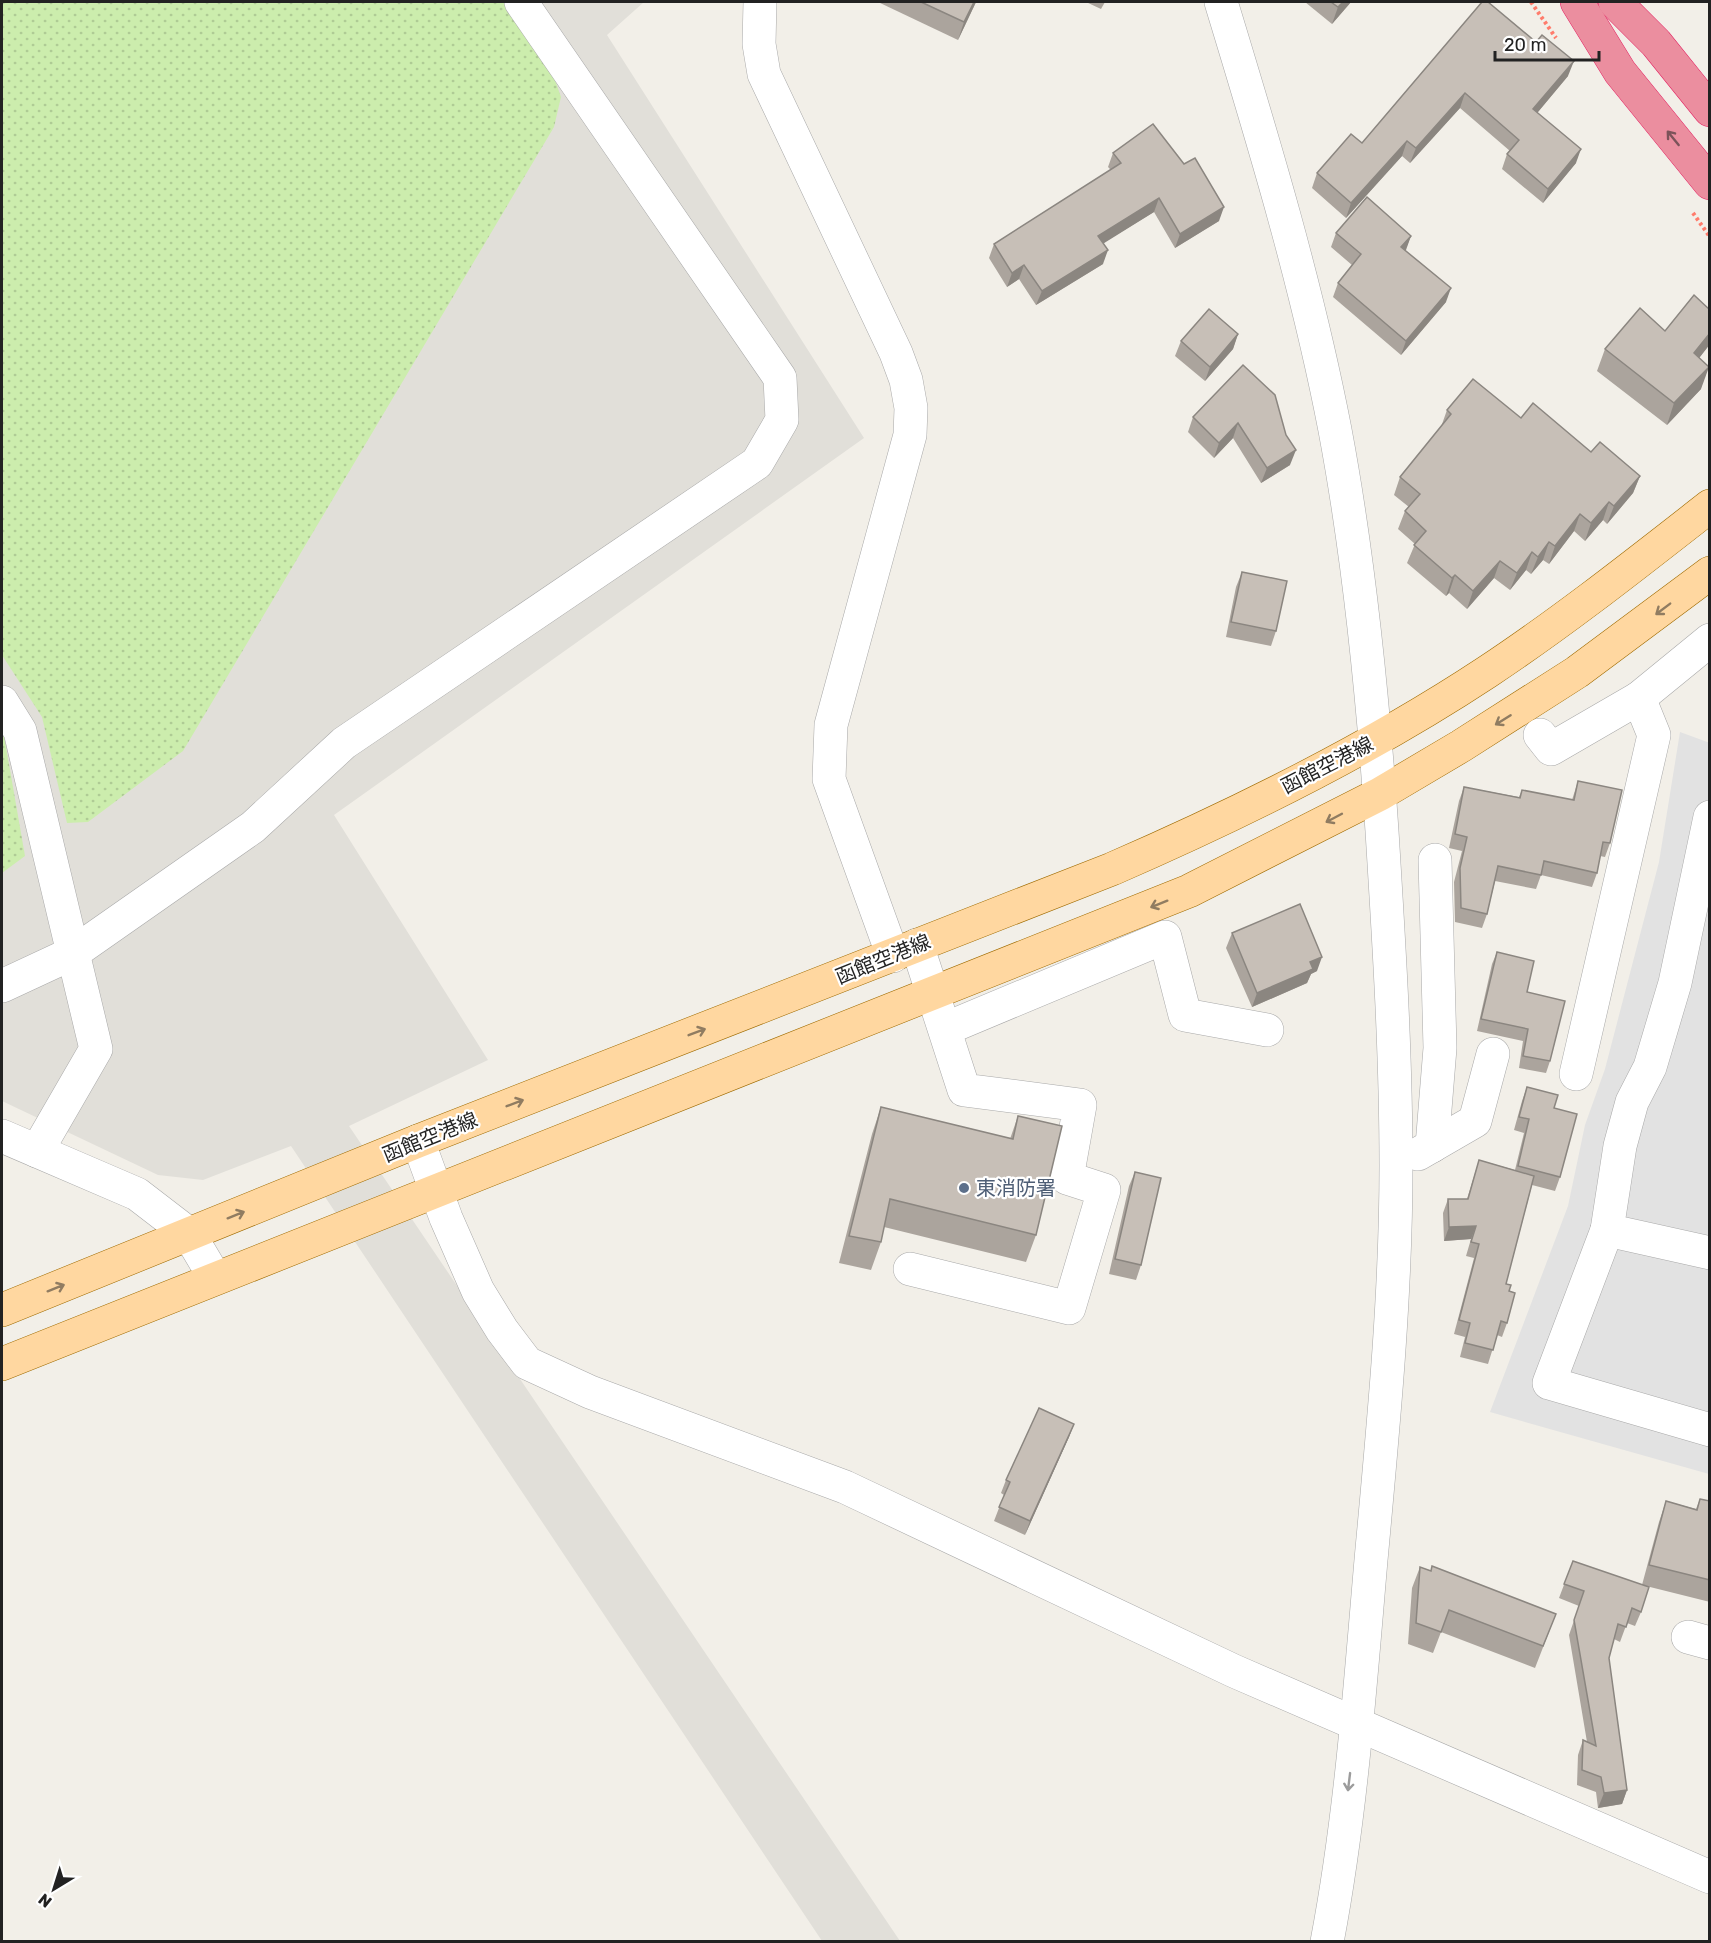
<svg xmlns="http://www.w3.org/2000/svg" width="1711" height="1943" viewBox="0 0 1711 1943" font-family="Rubik,'Noto Sans JP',sans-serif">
	<defs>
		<pattern id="grass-dots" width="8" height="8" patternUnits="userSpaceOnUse" patternTransform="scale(1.5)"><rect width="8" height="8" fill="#ccedad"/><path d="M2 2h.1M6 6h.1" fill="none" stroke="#afcb95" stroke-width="1.8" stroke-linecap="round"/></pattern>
	</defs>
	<rect width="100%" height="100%" fill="#f2efe8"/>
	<!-- airport -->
	<path fill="#e1dfd9" d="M2,2H644L607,35L864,438L334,815L488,1060L349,1126L900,1941H822L291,1146L203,1180L158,1175L2,1101Z"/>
	<!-- grass -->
	<g fill="url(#grass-dots)">
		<path d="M2,2H506L549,63L561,97L554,127L183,751L88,822L67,823L42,717L2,655Z"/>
		<path d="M2,724L25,856L2,873Z"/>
	</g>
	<!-- parking -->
	<path fill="#e2e2e2" d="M1680,732L1710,743L1709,1474L1490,1412L1568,1206L1585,1125L1605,1069L1659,862Z"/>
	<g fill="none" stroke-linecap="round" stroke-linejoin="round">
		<defs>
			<g id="minor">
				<path d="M760,2L759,44L764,74L896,353L906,380L911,408L910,435L831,725L829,779L893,956"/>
				<path d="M1221,2C1264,143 1307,285 1335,430C1360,563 1373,697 1382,831C1389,943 1396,1054 1396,1166C1396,1298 1383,1429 1371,1560C1360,1687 1351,1816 1327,1942"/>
				<path d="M2,702L20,731L96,1049L37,1151"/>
				<path d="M1540,735L1551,749L1639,698L1710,640"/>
				<path d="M1710,817L1675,983L1650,1067L1632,1102L1620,1146L1607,1230L1710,1253"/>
				<path d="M2,986L73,953L253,827L344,743L757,463L782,420L780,378L521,2"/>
				<path d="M945,1029L1165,937L1185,1015L1267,1030"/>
				<path d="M1576,1074L1654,735L1639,698"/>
				<path d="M2,1136L137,1194L189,1234L215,1278"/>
				<path d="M418,1141L446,1218L478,1291L502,1330L527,1363L590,1392L845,1487L1234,1671L1710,1877"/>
				<path d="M1432,1146L1440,1048L1435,860"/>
				<path d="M1418,1154L1475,1121L1493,1054"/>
				<path d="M1607,1230L1549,1383L1710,1430"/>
				<path d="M910,1269L1069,1308L1104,1190L1067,1178L1080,1105L964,1090L917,945"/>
				<path d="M1688,1637L1710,1643"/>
			</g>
			<g id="major">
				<path d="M2,1310L418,1141L1112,869C1241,813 1369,750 1487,672C1564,621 1637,563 1710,506"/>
				<path d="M2,1364L1189,891L1380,794L1461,746L1577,672L1710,573"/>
			</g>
			<g id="highway">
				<path d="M1577,2L1620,72L1710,183"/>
				<path d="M1615,2L1656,43L1710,110"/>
			</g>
		</defs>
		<!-- minor casing -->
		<use href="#minor" stroke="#a9a9a9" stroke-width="34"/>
		<!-- major casing -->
		<use href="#major" stroke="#9f6b00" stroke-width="34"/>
		<!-- highway casing -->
		<use href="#highway" stroke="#e32363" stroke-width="34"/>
		<!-- path -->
		<g stroke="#ff7c6c" stroke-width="4" stroke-dasharray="3 3" stroke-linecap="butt">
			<path d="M1531,2L1556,38"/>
			<path d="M1693,213L1710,237"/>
		</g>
		<!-- minor -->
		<use href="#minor" stroke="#fff" stroke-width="33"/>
		<!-- major -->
		<use href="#major" stroke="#ffd7a0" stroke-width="33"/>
		<!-- highway -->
		<use href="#highway" stroke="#eb8e9f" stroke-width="33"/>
	</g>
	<!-- wall -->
	<g fill="#aba49d">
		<path d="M878,2H976L958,40Z"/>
		<path d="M1086,2H1105L1101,9Z"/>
		<path d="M1305,2H1351L1332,24Z"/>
		<path d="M1482,2L1568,76L1537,113L1576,163L1543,203L1502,169L1507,154L1510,151L1460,108L1410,163L1402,156L1346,218L1312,188L1317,173L1362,143Z"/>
		<path d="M1113,153L1219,221L1175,248L1154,212L1103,243V264L1036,305L1019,279L1007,287L989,258L994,244L1111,170L1108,167Z"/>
		<path d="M1336,233L1411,236L1405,250L1446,302L1401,355L1333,297L1338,283L1352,265L1331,247Z"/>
		<path d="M1710,310V344L1699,358L1701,389L1667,425L1597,371L1605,349L1665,331Z"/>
		<path d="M1238,334L1233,349L1205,381L1175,356L1181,341Z"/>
		<path d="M1243,365L1290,465L1261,483L1233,438L1214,458L1188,432L1193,417Z"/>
		<path d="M1447,410L1521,418L1640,476L1633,493L1607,524L1603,520L1585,541L1574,531L1549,564L1543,560L1531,574L1526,570L1510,590L1494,578L1467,609L1449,593L1446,596L1407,563L1415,544L1398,529L1405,511L1409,507L1394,495L1400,477L1441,427Z"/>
		<path d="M1242,572L1276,631L1271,646L1226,637L1236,587Z"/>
		<path d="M1578,781L1610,843L1605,857L1600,856L1597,873L1592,887L1541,875L1536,889L1495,881L1487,914L1482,928L1455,922L1454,882L1462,851L1449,848L1459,801L1464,787L1519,797L1522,790L1572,800Z"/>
		<path d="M1232,933L1317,971L1311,974L1307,983L1252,1007L1226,948Z"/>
		<path d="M1497,952L1527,992L1550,1061L1546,1073L1519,1068L1523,1041L1477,1031L1492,964Z"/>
		<path d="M1527,1087L1554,1108L1560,1177L1555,1191L1532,1185L1506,1284L1509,1291L1507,1323L1502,1337L1497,1335L1488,1364L1460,1357L1465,1337L1454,1334L1474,1258L1466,1256L1471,1239L1444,1241L1443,1213L1448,1199H1467L1479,1160L1515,1170L1524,1133L1514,1130L1522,1101Z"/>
		<path d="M881,1107L1010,1139L1018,1116L1036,1235L1026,1262L884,1227L881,1242L871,1270L839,1263L872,1134Z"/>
		<path d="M1135,1172L1141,1265L1136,1280L1109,1274L1129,1186Z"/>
		<path d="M1074,1424L1069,1437L1025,1535L994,1521L1004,1495L1001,1493L1006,1480Z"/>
		<path d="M1700,1499L1710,1501V1602L1646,1586L1641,1612L1635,1626L1627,1623L1620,1642L1614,1639L1609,1658L1627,1790L1622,1804L1598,1808L1596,1792L1577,1785L1578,1755L1583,1740L1587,1742L1569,1635L1579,1606L1559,1598L1573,1561L1642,1585L1659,1522L1666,1501L1696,1509Z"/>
		<path d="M1420,1567L1556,1614L1535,1668L1441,1632L1433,1653L1408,1644L1412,1588Z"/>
	</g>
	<!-- shaded-wall -->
	<g fill="#8b8680">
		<path d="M974,2H976L958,40L964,22Z"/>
		<path d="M1343,2H1351L1332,24L1338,7Z"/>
		<path d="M1574,61L1568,76L1528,124L1533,109Z"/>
		<path d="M1465,93L1460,108L1410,163L1416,148Z"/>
		<path d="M1407,141L1402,156L1346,218L1351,203Z"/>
		<path d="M1581,149L1576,163L1543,203L1548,189Z"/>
		<path d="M1159,198L1154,212L1093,250L1098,236Z"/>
		<path d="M1224,207L1219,221L1175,248L1180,234Z"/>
		<path d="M1411,236L1406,250L1396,261L1401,247Z"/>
		<path d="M1108,250L1103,264L1036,305L1042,291Z"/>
		<path d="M1024,265L1019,279L1007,287L1012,273Z"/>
		<path d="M1451,288L1446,302L1401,355L1406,341Z"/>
		<path d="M1710,333V344L1686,375L1694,353Z"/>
		<path d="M1238,334L1233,349L1205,381L1210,367Z"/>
		<path d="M1709,367L1701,389L1667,425L1674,403Z"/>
		<path d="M1238,423L1233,438L1214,458L1219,443Z"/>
		<path d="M1296,450L1290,465L1261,483L1267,468Z"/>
		<path d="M1640,476L1633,493L1607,524L1614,506Z"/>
		<path d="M1609,502L1603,520L1585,541L1591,523Z"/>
		<path d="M1580,514L1574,531L1549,564L1555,546Z"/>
		<path d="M1549,542L1543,560L1531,574L1538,557Z"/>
		<path d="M1532,552L1526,570L1510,590L1517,573Z"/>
		<path d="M1500,561L1494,578L1467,609L1473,591Z"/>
		<path d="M1455,575L1449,593L1446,596L1452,578Z"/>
		<path d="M1322,957L1317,971L1311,974L1307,983L1252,1007L1257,993L1310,962Z"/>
		<path d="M1476,1226L1471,1239L1444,1241L1449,1227Z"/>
		<path d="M1074,1424L1069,1437L1025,1535L1030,1521Z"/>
		<path d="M1627,1790L1622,1804L1598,1808L1604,1793Z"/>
	</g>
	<!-- building -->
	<g fill="#c7bfb7" stroke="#8b8680" stroke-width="1.5">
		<path d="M921,2H974L964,22Z"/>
		<path d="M1331,2H1343L1338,7Z"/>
		<path d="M1482,2H1488L1536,42L1542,35L1574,61L1533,109L1581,149L1548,189L1507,154L1519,140L1465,93L1416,148L1407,141L1351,203L1317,173L1351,134L1362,143Z"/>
		<path d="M1153,124L1184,164L1195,158L1224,207L1180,234L1159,198L1098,236L1108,250L1042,291L1024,265L1012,273L994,244L1121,163L1113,153Z"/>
		<path d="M1367,197L1411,236L1401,247L1451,288L1406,341L1338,283L1361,254L1336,233Z"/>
		<path d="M1694,295L1710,310V333L1694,353L1709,367L1674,403L1605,349L1640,308L1665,331Z"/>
		<path d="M1209,309L1238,334L1210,367L1181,341Z"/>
		<path d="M1243,365L1275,395L1286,435L1296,450L1267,468L1238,423L1219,443L1193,417Z"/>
		<path d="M1473,379L1521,418L1533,403L1591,452L1600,442L1640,476L1614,506L1609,502L1591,523L1580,514L1555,546L1549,542L1538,557L1532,552L1517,573L1500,561L1473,591L1455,575L1452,578L1414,545L1426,531L1405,511L1420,494L1400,477L1451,414L1447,410Z"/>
		<path d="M1242,572L1287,581L1276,631L1231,622Z"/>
		<path d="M1578,781L1622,790L1610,843L1603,842L1597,873L1544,861L1541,875L1498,866L1487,914L1461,908L1460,868L1467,837L1455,834L1464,787L1520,798L1522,790L1574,800Z"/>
		<path d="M1300,904L1322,957L1310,962L1313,969L1257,993L1232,933Z"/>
		<path d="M1497,952L1534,961L1527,992L1565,1001L1550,1061L1523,1056L1528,1029L1481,1019Z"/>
		<path d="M1527,1087L1558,1095L1554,1108L1577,1114L1560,1177L1518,1166L1529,1119L1519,1117Z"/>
		<path d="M881,1107L1013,1139L1018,1116L1062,1126L1036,1235L890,1199L881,1242L849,1236Z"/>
		<path d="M1479,1160L1534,1176L1506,1284L1511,1285L1509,1291L1515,1293L1507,1323L1501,1321L1493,1350L1465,1343L1470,1323L1459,1320L1479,1244L1471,1242L1476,1226L1449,1227L1448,1199H1468Z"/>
		<path d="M1135,1172L1161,1178L1141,1265L1115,1259Z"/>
		<path d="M1039,1408L1074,1424L1030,1521L999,1507L1010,1482L1006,1480Z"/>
		<path d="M1700,1499L1710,1501V1580L1649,1565L1666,1501L1697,1510Z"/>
		<path d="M1573,1561L1649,1587L1641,1612L1632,1608L1626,1627L1618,1624L1609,1658L1627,1790L1604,1793L1601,1777L1582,1770L1583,1740L1596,1746L1574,1620L1584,1591L1564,1584Z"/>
		<path d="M1432,1566L1556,1614L1543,1646L1449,1610L1441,1632L1416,1623L1420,1567L1431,1571Z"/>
	</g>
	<!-- one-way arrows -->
	<defs><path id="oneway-shaft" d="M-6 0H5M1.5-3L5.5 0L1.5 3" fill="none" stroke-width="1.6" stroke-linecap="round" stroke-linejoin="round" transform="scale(1.5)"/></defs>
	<use stroke="#7c535a" href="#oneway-shaft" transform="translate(1673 138) rotate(-129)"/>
	<g stroke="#907c61">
		<use href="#oneway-shaft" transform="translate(1663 609) rotate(143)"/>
		<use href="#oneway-shaft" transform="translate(1503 720) rotate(148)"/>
		<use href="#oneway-shaft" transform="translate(1334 818) rotate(152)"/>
		<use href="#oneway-shaft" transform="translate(1159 904) rotate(158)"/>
		<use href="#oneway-shaft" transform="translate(697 1032) rotate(-21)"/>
		<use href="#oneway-shaft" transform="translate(515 1103) rotate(-21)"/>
		<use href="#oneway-shaft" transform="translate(236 1215) rotate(-22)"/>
		<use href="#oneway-shaft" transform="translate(56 1288) rotate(-22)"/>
	</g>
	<use stroke="#9c9c9c" href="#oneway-shaft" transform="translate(1349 1782) rotate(97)"/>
	<!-- markers -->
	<circle fill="#5c6f8a" stroke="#fff" stroke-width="2" cx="964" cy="1188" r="6"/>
	<g text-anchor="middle" stroke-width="4.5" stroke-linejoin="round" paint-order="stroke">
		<!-- street labels -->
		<g font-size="20" fill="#222" stroke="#fff">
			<text transform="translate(1327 765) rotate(-27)" y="7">函館空港線</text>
			<text transform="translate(883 959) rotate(-22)" y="7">函館空港線</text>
			<text transform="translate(430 1137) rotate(-22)" y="7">函館空港線</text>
		</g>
		<!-- service labels -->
		<g font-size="20" fill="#4e5e75" stroke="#fff" text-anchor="start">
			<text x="976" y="1195">東消防署</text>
		</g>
	</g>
	<!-- border -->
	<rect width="1711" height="1943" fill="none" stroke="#222222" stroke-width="6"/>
	<!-- north arrow -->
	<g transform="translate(54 1889) rotate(218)" stroke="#ffffff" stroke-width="4.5" paint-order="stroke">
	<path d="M0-4.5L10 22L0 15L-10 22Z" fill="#222222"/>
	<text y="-9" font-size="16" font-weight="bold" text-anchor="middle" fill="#222222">N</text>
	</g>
	<!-- scale -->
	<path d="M1495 51v9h104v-9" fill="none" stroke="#222222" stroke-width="3"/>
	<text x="1504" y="51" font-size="18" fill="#222222" stroke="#ffffff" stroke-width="4.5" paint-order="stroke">20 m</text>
</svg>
